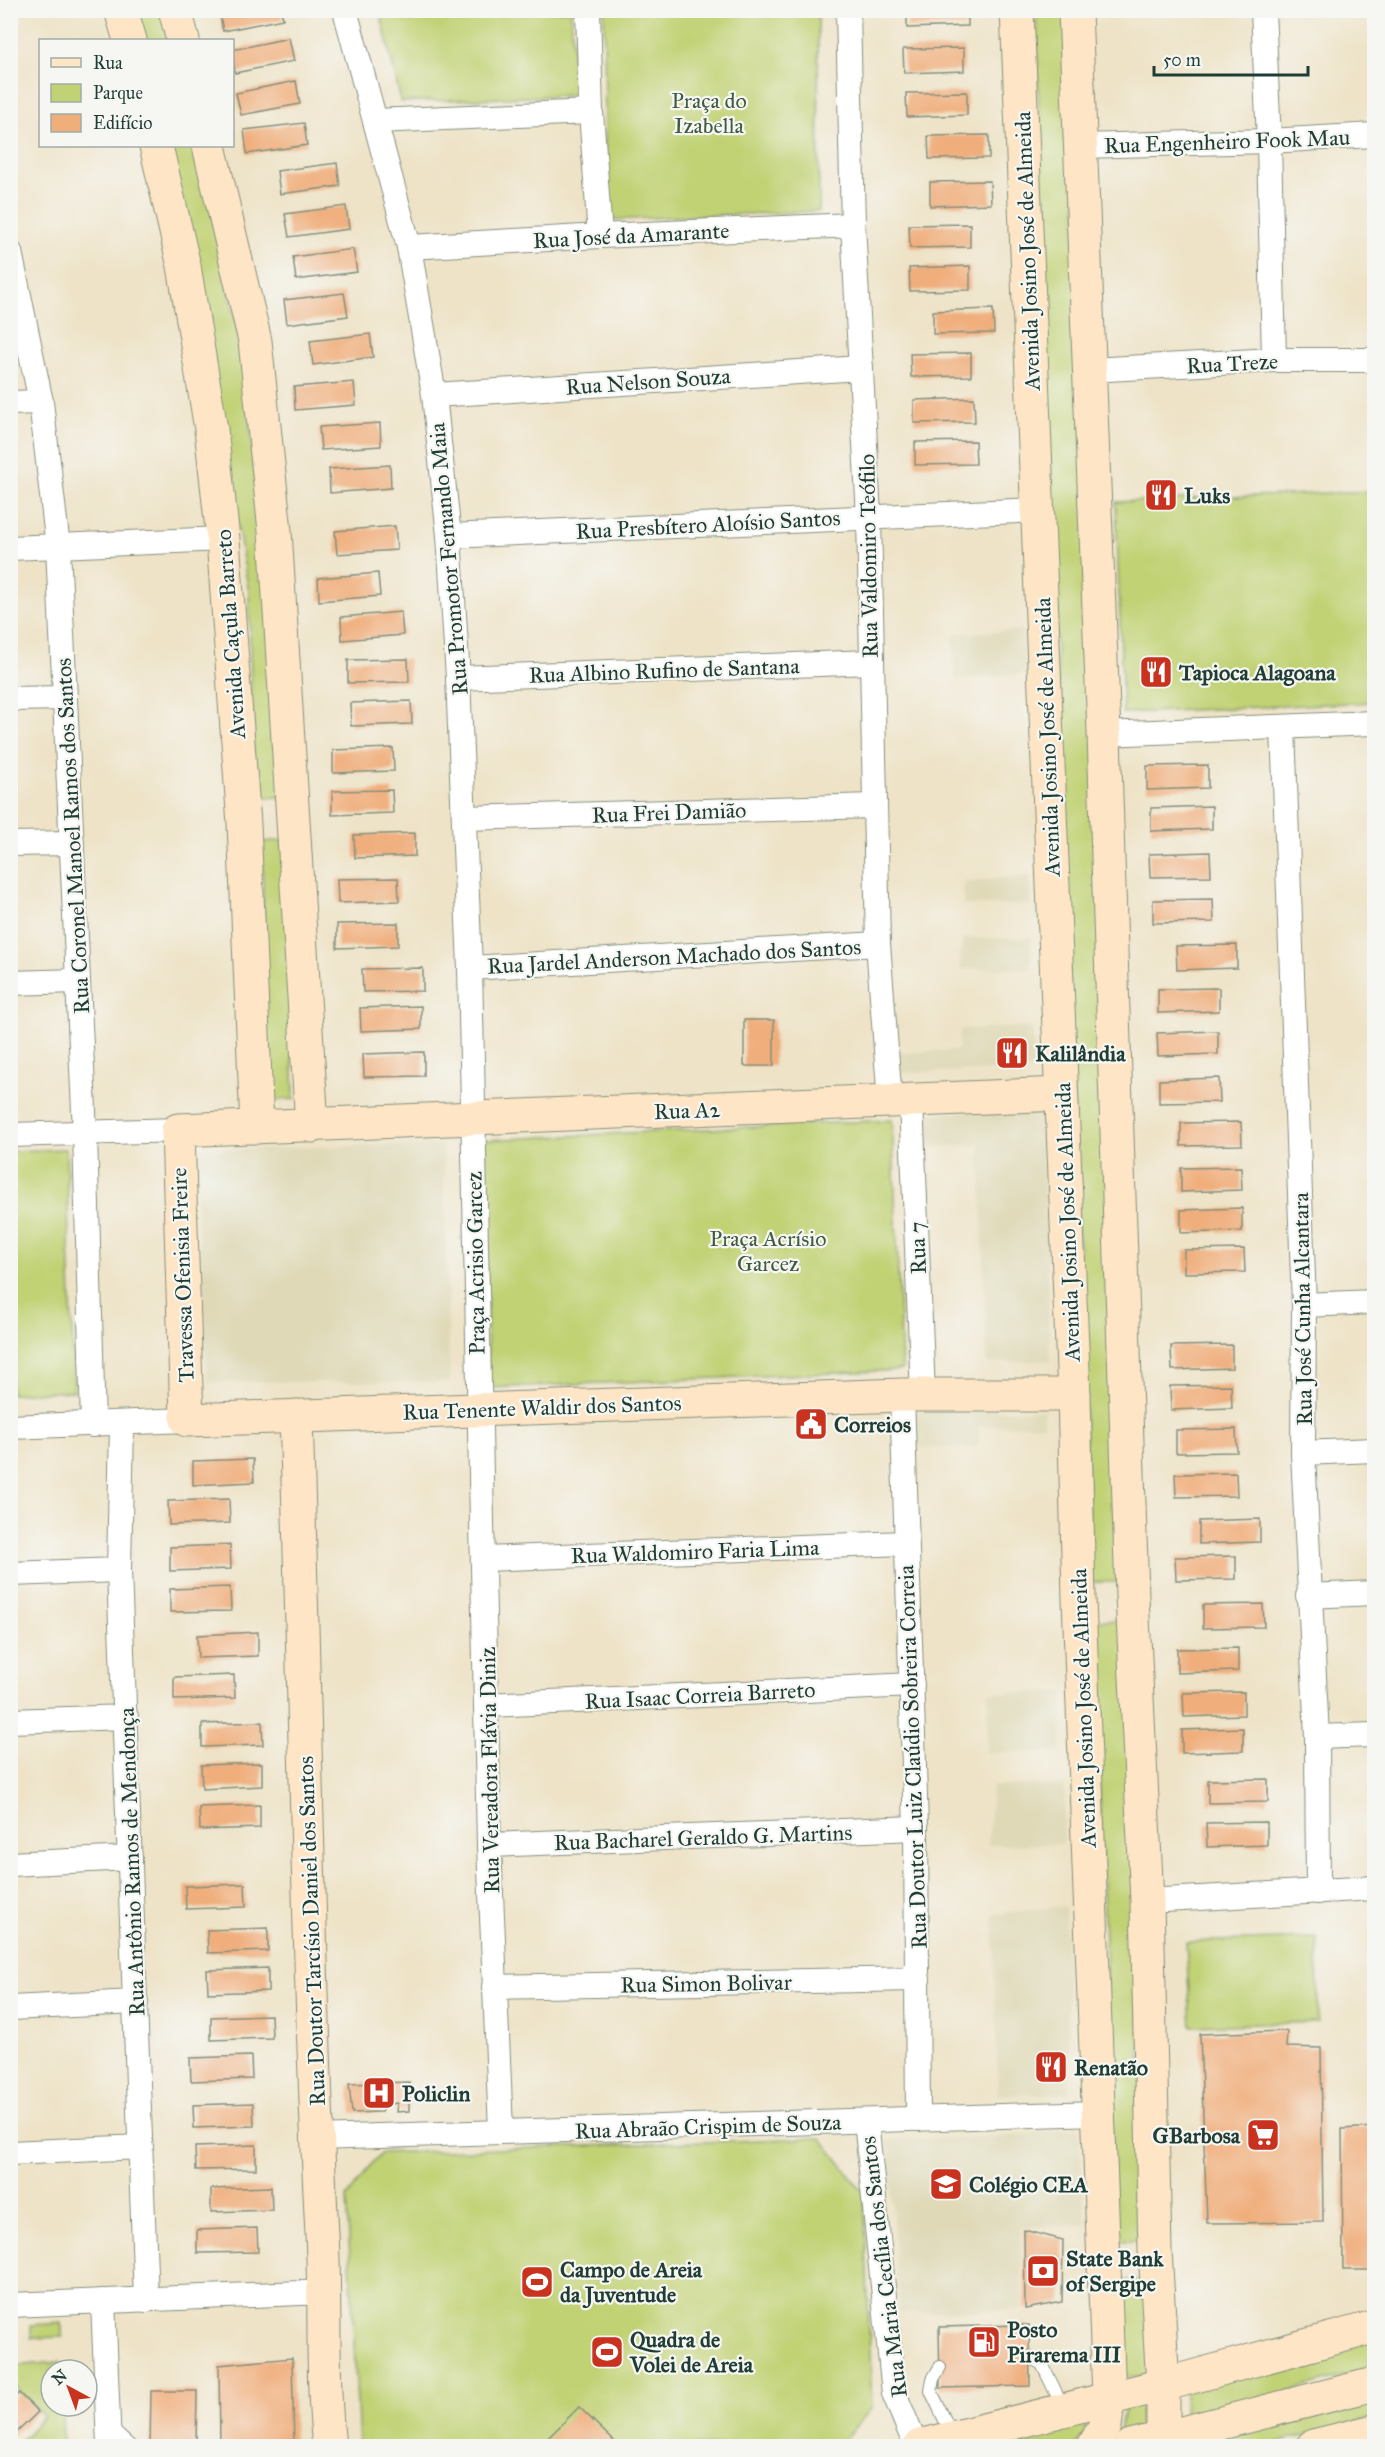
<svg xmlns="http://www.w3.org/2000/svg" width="1385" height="2457" viewBox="0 0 1385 2457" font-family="'IM FELL Great Primer',serif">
	<rect width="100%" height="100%" fill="#f6f6f2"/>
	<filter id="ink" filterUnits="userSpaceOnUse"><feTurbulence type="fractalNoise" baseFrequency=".0167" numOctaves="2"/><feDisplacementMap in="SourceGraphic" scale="12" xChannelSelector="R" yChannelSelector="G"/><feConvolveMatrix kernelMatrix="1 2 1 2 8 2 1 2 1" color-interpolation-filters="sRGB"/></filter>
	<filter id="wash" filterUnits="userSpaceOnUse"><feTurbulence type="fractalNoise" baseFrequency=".008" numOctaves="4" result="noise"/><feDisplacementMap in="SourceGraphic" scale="24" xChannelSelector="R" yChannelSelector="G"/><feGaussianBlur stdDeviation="1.35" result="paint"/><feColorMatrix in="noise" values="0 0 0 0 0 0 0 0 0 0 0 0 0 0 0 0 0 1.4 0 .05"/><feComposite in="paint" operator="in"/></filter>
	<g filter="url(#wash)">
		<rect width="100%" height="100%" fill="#eee3c7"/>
		<!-- built -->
		<g fill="#dfd9b7">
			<path d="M1022,630L1026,674L955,679L953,634Z"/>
			<path d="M1030,876L1031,905H963L964,881Z"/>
			<path d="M962,938H1031L1030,968L960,969Z"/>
			<path d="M1032,1027L1036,1069L899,1073V1053L958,1050L960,1029Z"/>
			<path d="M1042,1109L1050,1361L987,1363L980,1145L923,1147L922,1114Z"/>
			<path d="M443,1144L450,1382H208L194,1150Z"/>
			<path d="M1044,1410V1425L979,1426L978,1447L910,1448L911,1412Z"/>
			<path d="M1063,1692L1061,1751L986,1753L989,1693Z"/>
			<path d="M1065,1785L1063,1844L988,1845L992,1786Z"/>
			<path d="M1065,1906L1070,2093L998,2095L993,1914Z"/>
			<path d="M1078,2128L1086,2224L1021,2228L1022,2309L899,2313L888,2140L999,2137Z"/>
		</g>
		<!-- green -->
		<g fill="#c1d275" stroke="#708854" stroke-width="1.5">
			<path d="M126,11H166L173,40H134Z"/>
			<path d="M380,11H571L575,95L401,102Z"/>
			<path d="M604,11H818L819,211L606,220Z"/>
			<path d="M1036,11H1069L1126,1582H1091L1048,419Z"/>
			<path d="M161,146H197L240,340L266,569L283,797L253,798L249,592L203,329Z"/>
			<path d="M1374,491V702L1123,713L1116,502Z"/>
			<path d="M285,840L294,1099L267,1100L262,842Z"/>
			<path d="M892,1120L902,1370L488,1388L485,1140Z"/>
			<path d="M66,1149L74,1391L11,1394V1151Z"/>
			<path d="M1094,1620L1129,1621L1146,2242L1115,2240Z"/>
			<path d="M1317,1938L1318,2022L1191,2026L1186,1942Z"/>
			<path d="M821,2138L864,2193L872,2408L838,2446H359L347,2197L380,2153Z"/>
			<path d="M1150,2280V2375L1124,2378L1115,2281Z"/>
			<path d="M62,2323V2337L31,2338V2325Z"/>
			<path d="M1374,2339V2369L1184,2418L1185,2391Z"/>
			<path d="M60,2362V2370H51V2406H62L63,2446H16L44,2416L11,2383V2366Z"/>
			<path d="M1374,2395V2418L1264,2446H1173Z"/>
			<path d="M1151,2397L1152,2427L1117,2438L1126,2403Z"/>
			<path d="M1086,2417V2432L1075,2446H980Z"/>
		</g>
		<g id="blocks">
			<!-- building -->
			<g fill="#f0ae7b">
				<path d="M219,10H281L283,19L223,31Z"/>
				<path d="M907,10H968V26L907,28Z"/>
				<path d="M289,38L294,61L235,73L232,50Z"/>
				<path d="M964,48V71L904,73L903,49Z"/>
				<path d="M296,81L300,104L241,115L236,93Z"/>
				<path d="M967,92V115L907,117L906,93Z"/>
				<path d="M304,123L307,145L247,154L244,130Z"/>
				<path d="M989,135V158L929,159L928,136Z"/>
				<path d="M337,163L340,186L280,194L277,171Z"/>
				<path d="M990,181L991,204L930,206V182Z"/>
				<path d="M346,206L349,229L289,237L285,214Z"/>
				<path d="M970,224V247L910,248L909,225Z"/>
				<path d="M353,249L357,272L296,280L293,257Z"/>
				<path d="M970,266V290L910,291L909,268Z"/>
				<path d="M344,293L348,316L287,324L284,300Z"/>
				<path d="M993,309L994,333L933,334V311Z"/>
				<path d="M370,334L373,357L313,365L310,341Z"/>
				<path d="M971,353V376L911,377L910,354Z"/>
				<path d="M354,382L356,405L295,410L294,387Z"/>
				<path d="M974,398L975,422L914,423V400Z"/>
				<path d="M380,423L381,446L321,450L319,427Z"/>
				<path d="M975,441L976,464L915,465V442Z"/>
				<path d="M390,465L391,488L330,493L329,469Z"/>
				<path d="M395,526L397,550L337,554L335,531Z"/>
				<path d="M378,573L380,596L319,601L318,578Z"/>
				<path d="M401,612L403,635L342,640L341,617Z"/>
				<path d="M408,659L409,682L348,683V660Z"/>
				<path d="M411,701L412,724L351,726L350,703Z"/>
				<path d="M393,748L394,771L333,773V750Z"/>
				<path d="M1208,765V788L1147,790V766Z"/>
				<path d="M392,790L393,813L332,815V791Z"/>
				<path d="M1212,806V829L1151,831V808Z"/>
				<path d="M415,833V856L355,858L354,835Z"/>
				<path d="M1210,852L1211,876L1150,877L1149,854Z"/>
				<path d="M398,878L399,901L338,903L337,879Z"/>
				<path d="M1213,899L1214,922L1153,923V900Z"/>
				<path d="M398,923V946L337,948V924Z"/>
				<path d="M1237,945V968L1177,970L1176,946Z"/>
				<path d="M423,968V991L363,992L362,969Z"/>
				<path d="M1219,988V1011L1158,1013V989Z"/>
				<path d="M421,1006V1029L361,1031L360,1008Z"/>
				<rect x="744" y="1020" width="30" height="46"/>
				<path d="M1218,1031V1054L1158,1056L1157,1033Z"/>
				<path d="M424,1052V1076L364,1077L363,1054Z"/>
				<path d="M1219,1078L1220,1102L1159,1103V1080Z"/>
				<path d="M1241,1122L1242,1145L1181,1146V1123Z"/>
				<path d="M1241,1167L1242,1190L1181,1192V1168Z"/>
				<path d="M1242,1208V1231L1181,1233V1210Z"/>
				<path d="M1244,1249L1245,1272L1184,1273V1250Z"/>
				<path d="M1232,1345V1368L1172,1370L1171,1346Z"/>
				<path d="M1231,1385L1232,1408L1171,1410L1170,1386Z"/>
				<path d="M1236,1429L1237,1452L1176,1453V1430Z"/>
				<path d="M253,1459L254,1482L193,1485V1461Z"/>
				<path d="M1236,1473L1237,1496L1176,1497L1175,1474Z"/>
				<path d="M229,1499L230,1523L169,1525L168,1501Z"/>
				<path d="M1260,1519V1542L1199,1544V1521Z"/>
				<path d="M230,1545L231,1569L170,1571V1547Z"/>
				<path d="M1236,1556V1579L1176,1580L1175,1557Z"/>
				<path d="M230,1587L231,1611L170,1612V1589Z"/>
				<path d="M1263,1604L1264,1627L1203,1628V1605Z"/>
				<path d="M258,1632V1656L198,1658L197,1635Z"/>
				<path d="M1238,1648V1671L1177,1673V1649Z"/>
				<path d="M234,1675L235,1698L174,1700V1677Z"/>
				<path d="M1244,1692V1715L1184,1717L1183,1693Z"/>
				<path d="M262,1722L263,1745L202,1747V1724Z"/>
				<path d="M1243,1728V1751L1182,1753V1730Z"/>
				<path d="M262,1763V1786L202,1789L201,1765Z"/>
				<path d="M1268,1779V1802L1208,1803V1780Z"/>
				<path d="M260,1805V1828L200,1830L199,1807Z"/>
				<path d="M1267,1822V1845L1207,1847L1206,1823Z"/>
				<path d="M245,1884L246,1907L186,1909L185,1886Z"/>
				<path d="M268,1928V1951L208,1953L207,1930Z"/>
				<path d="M268,1968V1991L208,1993L207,1970Z"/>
				<path d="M271,2015L272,2038L211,2040V2017Z"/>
				<path d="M1287,2031L1286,2047L1321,2048L1323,2222L1207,2223L1200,2034Z"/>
				<path d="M251,2056L252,2079L191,2081L190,2058Z"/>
				<path d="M409,2082V2111L396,2112L397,2103L385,2105L381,2112L352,2113L349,2084Z"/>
				<path d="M253,2103L254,2126L194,2128L193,2105Z"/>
				<path d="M1374,2127V2270H1343L1342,2129Z"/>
				<path d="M256,2145V2169L196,2170L195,2147Z"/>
				<path d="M271,2187L272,2210L211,2212V2189Z"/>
				<path d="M257,2228L258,2252L197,2253V2230Z"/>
				<path d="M1024,2230L1063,2240L1062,2302L1025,2309Z"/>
				<path d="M1029,2325L1030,2386L940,2388L939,2327Z"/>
				<path d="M292,2358L294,2446H220L219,2365Z"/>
				<path d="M151,2391H197L196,2446H150Z"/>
				<path d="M19,2393L38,2412L10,2439V2402Z"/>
				<path d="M579,2407L619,2446H548L544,2442Z"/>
			</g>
		</g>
	</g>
	<g filter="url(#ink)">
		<use href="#blocks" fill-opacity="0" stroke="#86907e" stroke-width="1.5"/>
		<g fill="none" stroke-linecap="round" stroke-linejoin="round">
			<defs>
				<g id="lane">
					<path d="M1030,2357L1042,2364L1063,2407"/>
					<path d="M940,2367L933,2379L931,2391L953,2437"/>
					<path d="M109,2427L130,2446"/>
				</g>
				<g id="street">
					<path d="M345,10L409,247L434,395L449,536L458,678L470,968L489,1845L501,2131"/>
					<path d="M588,10L591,112L600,236"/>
					<path d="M848,10L853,225L869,517L878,944L890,1102"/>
					<path d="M1263,10L1269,141L1274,360"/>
					<path d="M375,121L591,112"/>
					<path d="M1080,146L1269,141L1374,135"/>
					<path d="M409,247L600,236L853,225"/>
					<path d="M10,252L41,402L58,547L85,1133L93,1425"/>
					<path d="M1089,370L1274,360H1374"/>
					<path d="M434,395L861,368"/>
					<path d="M10,403L41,402"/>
					<path d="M449,536L1039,510"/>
					<path d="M10,548L223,539"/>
					<path d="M458,678L871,662"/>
					<path d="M10,699L65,698"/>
					<path d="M1283,727L1304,1305L1303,1453L1317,1737L1318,1892"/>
					<path d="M1104,734L1374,723"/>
					<path d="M465,818L873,806"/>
					<path d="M10,844L72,843"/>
					<path d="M470,968L878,944"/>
					<path d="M10,983L78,981"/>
					<path d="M911,1101L923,1395"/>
					<path d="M10,1135L178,1130"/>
					<path d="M1304,1305L1374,1302"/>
					<path d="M902,1395L916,1828L918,2119"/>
					<path d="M122,1424L119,1570L146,2300"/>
					<path d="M10,1427L187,1420"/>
					<path d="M1303,1453L1374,1450"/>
					<path d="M484,1559L905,1543"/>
					<path d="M10,1574L119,1570"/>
					<path d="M1308,1596L1374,1593"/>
					<path d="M488,1705L912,1685"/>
					<path d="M10,1721L126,1717"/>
					<path d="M1317,1737L1374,1735"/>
					<path d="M489,1845L916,1828"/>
					<path d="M10,1864L130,1858"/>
					<path d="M1147,1901L1374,1888"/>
					<path d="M494,1987L918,1979"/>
					<path d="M10,2008L136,2002"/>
					<path d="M866,2121L894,2393L916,2446"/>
					<path d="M317,2138L1098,2113"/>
					<path d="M10,2153L141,2147"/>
					<path d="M103,2301L109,2446"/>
					<path d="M10,2305L325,2292"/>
				</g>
				<g id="secondary">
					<path d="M121,10L130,40"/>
					<path d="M175,10L183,40"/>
					<path d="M1017,10L1074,1395L1079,1599L1109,2398L1105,2426L1094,2446"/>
					<path d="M1075,10L1104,734L1132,1596L1147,1901L1155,2250L1163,2385V2438L1160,2446"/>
					<path d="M156,146L184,266L211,429L223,539L244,824L257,1127"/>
					<path d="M209,146L255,341L275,531L312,1126"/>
					<path d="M1061,1094L178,1130L187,1420L902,1395H1074"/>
					<path d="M296,1416C305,1689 308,1962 322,2234C326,2305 321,2376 329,2446"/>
					<path d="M920,2446L1163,2385L1374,2327"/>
					<path d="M1131,2446L1374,2384"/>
					<path d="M1313,2446L1374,2431"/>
				</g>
			</defs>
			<!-- lane casing -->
			<use href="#lane" stroke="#86907e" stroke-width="14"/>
			<!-- street casing -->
			<use href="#street" stroke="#86907e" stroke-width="26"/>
			<!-- secondary casing -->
			<use href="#secondary" stroke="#86907e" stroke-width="35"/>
			<!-- lane -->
			<use href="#lane" stroke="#fff" stroke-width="12"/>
			<!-- street -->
			<use href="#street" stroke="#fff" stroke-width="24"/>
			<!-- secondary -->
			<use href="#secondary" stroke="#fde5c5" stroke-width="33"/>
		</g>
	</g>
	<!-- icons -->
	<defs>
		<symbol id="restaurant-square" viewBox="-11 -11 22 22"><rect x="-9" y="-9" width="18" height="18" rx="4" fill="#c8321e" stroke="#f6f6f2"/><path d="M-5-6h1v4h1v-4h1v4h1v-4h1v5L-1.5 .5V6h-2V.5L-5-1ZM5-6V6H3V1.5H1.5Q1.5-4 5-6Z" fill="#fff"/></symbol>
		<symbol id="civic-square" viewBox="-11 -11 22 22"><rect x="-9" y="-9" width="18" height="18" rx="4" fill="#c8321e" stroke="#f6f6f2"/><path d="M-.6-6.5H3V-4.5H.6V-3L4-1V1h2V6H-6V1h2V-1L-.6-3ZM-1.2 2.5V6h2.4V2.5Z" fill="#fff"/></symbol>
		<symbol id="hospital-square" viewBox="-11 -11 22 22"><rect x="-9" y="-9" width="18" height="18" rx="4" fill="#c8321e" stroke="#f6f6f2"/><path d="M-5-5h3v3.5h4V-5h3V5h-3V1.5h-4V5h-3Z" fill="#fff"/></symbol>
		<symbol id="supermarket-square" viewBox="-11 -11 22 22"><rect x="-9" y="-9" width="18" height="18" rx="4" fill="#c8321e" stroke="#f6f6f2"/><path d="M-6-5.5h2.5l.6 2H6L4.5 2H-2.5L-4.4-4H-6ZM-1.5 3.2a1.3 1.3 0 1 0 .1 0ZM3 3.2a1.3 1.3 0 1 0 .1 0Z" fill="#fff"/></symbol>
		<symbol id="school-square" viewBox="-11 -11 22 22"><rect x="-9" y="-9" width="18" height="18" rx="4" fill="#c8321e" stroke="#f6f6f2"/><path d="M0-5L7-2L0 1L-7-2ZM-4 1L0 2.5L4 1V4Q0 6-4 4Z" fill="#fff"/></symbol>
		<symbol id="bank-square" viewBox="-11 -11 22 22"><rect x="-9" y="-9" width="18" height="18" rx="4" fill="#c8321e" stroke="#f6f6f2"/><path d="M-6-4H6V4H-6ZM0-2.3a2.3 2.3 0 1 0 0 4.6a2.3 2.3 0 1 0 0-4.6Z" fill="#fff"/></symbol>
		<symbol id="stadium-square" viewBox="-11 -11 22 22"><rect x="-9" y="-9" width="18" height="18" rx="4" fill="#c8321e" stroke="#f6f6f2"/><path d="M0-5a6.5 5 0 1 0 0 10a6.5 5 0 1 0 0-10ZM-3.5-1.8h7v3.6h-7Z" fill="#fff"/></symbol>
		<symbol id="fuel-square" viewBox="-11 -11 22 22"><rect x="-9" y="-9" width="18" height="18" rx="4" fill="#c8321e" stroke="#f6f6f2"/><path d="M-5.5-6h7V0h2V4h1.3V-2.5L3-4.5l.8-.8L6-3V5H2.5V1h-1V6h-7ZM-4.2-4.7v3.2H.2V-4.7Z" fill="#fff"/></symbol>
	</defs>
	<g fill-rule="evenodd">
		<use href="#restaurant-square" x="1142" y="476" width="38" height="38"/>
		<use href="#restaurant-square" x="1137" y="653" width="38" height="38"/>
		<use href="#restaurant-square" x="993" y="1034" width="38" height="38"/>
		<use href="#civic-square" x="792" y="1405" width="38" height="38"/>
		<use href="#restaurant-square" x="1032" y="2048" width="38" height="38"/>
		<use href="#hospital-square" x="360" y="2074" width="38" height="38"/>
		<use href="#supermarket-square" x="1244" y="2116" width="38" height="38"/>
		<use href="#school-square" x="927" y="2165" width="38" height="38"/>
		<use href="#bank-square" x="1024" y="2252" width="38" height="38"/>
		<use href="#stadium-square" x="518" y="2263" width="38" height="38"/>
		<use href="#fuel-square" x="965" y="2323" width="38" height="38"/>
		<use href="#stadium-square" x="588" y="2333" width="38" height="38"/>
	</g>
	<g text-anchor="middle" stroke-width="4.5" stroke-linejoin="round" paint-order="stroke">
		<!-- park labels -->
		<g font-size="22" fill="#3f5b41" stroke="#f6f6f2">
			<text x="709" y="108">Praça do<tspan x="709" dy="25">Izabella</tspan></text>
			<text x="768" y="1246">Praça Acrísio<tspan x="768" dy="25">Garcez</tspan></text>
		</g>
		<!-- street labels -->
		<g font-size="22" fill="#1f3d34" stroke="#f6f6f2">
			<text transform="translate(1227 141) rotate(-2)" y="8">Rua Engenheiro Fook Mau</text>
			<text transform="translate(631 235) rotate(-3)" y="8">Rua José da Amarante</text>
			<text transform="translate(1027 251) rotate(-92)" y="8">Avenida Josino José de Almeida</text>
			<text transform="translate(1232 363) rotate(-3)" y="8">Rua Treze</text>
			<text transform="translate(648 381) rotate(-4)" y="8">Rua Nelson Souza</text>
			<text transform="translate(708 524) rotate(-3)" y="8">Rua Presbítero Aloísio Santos</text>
			<text transform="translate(868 556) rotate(-91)" y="8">Rua Valdomiro Teófilo</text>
			<text transform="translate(448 559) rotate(-95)" y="8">Rua Promotor Fernando Maia</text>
			<text transform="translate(230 634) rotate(-94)" y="8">Avenida Caçula Barreto</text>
			<text transform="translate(664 670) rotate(-2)" y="8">Rua Albino Rufino de Santana</text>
			<text transform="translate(1047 737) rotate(-92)" y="8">Avenida Josino José de Almeida</text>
			<text transform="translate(669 812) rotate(-2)" y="8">Rua Frei Damião</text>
			<text transform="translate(72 836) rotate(-93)" y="8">Rua Coronel Manoel Ramos dos Santos</text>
			<text transform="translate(674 956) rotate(-3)" y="8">Rua Jardel Anderson Machado dos Santos</text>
			<text transform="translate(687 1110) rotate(-2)" y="8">Rua A2</text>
			<text transform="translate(1067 1222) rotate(-92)" y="8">Avenida Josino José de Almeida</text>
			<text transform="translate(917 1248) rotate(-92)" y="8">Rua 7</text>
			<text transform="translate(475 1263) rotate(-91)" y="8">Praça Acrisio Garcez</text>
			<text transform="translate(182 1275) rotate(-92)" y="8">Travessa Ofenisia Freire</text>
			<text transform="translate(1302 1309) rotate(-91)" y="8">Rua José Cunha Alcantara</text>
			<text transform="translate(542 1407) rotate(-2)" y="8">Rua Tenente Waldir dos Santos</text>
			<text transform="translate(695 1551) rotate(-2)" y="8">Rua Waldomiro Faria Lima</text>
			<text transform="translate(700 1695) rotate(-3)" y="8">Rua Isaac Correia Barreto</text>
			<text transform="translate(1083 1708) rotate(-92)" y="8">Avenida Josino José de Almeida</text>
			<text transform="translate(912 1757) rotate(-92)" y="8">Rua Doutor Luiz Claúdio Sobreira Correia</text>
			<text transform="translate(489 1770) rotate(-91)" y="8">Rua Vereadora Flávia Diniz</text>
			<text transform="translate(703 1837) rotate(-2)" y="8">Rua Bacharel Geraldo G. Martins</text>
			<text transform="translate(131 1862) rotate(-92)" y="8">Rua Antônio Ramos de Mendonça</text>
			<text transform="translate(311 1931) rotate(-92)" y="8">Rua Doutor Tarcísio Daniel dos Santos</text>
			<text transform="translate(706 1983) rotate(-1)" y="8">Rua Simon Bolivar</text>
			<text transform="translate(708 2126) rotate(-2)" y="8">Rua Abraão Crispim de Souza</text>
			<text transform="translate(883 2267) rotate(-97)" y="8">Rua Maria Cecília dos Santos</text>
		</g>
		<!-- poi labels -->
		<g font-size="22" font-weight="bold" fill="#1f3d34" stroke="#f6f6f2" text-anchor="start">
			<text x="1184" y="503">Luks</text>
			<text x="1179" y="680">Tapioca Alagoana</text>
			<text x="1035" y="1061">Kalilândia</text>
			<text x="834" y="1432">Correios</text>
			<text x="1074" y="2075">Renatão</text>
			<text x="402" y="2101">Policlin</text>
			<text x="1240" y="2143" text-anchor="end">GBarbosa</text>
			<text x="969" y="2192">Colégio CEA</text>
			<text x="1066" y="2266">State Bank<tspan x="1066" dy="25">of Sergipe</tspan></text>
			<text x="560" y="2277">Campo de Areia<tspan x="560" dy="25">da Juventude</tspan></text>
			<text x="1007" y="2337">Posto<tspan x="1007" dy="25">Pirarema III</tspan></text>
			<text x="630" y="2347">Quadra de<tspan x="630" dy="25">Volei de Areia</tspan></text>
		</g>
	</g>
	<!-- margin -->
	<rect width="1385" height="2457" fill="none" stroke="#f6f6f2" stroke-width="36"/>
	<!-- legend -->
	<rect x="39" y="39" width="195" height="108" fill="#f6f6f2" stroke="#a0aca6" stroke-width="1.5"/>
	<rect x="51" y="58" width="30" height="9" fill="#fde5c5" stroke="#a0aca6" stroke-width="1.5"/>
	<text x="93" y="69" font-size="18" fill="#1f3d34">Rua</text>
	<rect x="51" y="84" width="30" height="18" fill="#c1d275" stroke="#a0aca6" stroke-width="1.5"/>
	<text x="93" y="99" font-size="18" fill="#1f3d34">Parque</text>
	<rect x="51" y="114" width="30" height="18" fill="#f0ae7b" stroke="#a0aca6" stroke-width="1.5"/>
	<text x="93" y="129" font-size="18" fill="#1f3d34">Edifício</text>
	<!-- north arrow -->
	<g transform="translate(69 2388) rotate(319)"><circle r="28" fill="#f6f6f2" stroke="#a0aca6" stroke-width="1.5"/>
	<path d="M0-4.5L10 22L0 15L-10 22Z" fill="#c8321e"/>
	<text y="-9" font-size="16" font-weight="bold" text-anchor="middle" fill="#1f3d34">N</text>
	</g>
	<!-- scale -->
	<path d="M1154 66v9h154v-9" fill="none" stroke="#1f3d34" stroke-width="3"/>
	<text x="1163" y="66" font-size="18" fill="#1f3d34" stroke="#f6f6f2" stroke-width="4.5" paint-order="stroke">50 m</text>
</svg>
